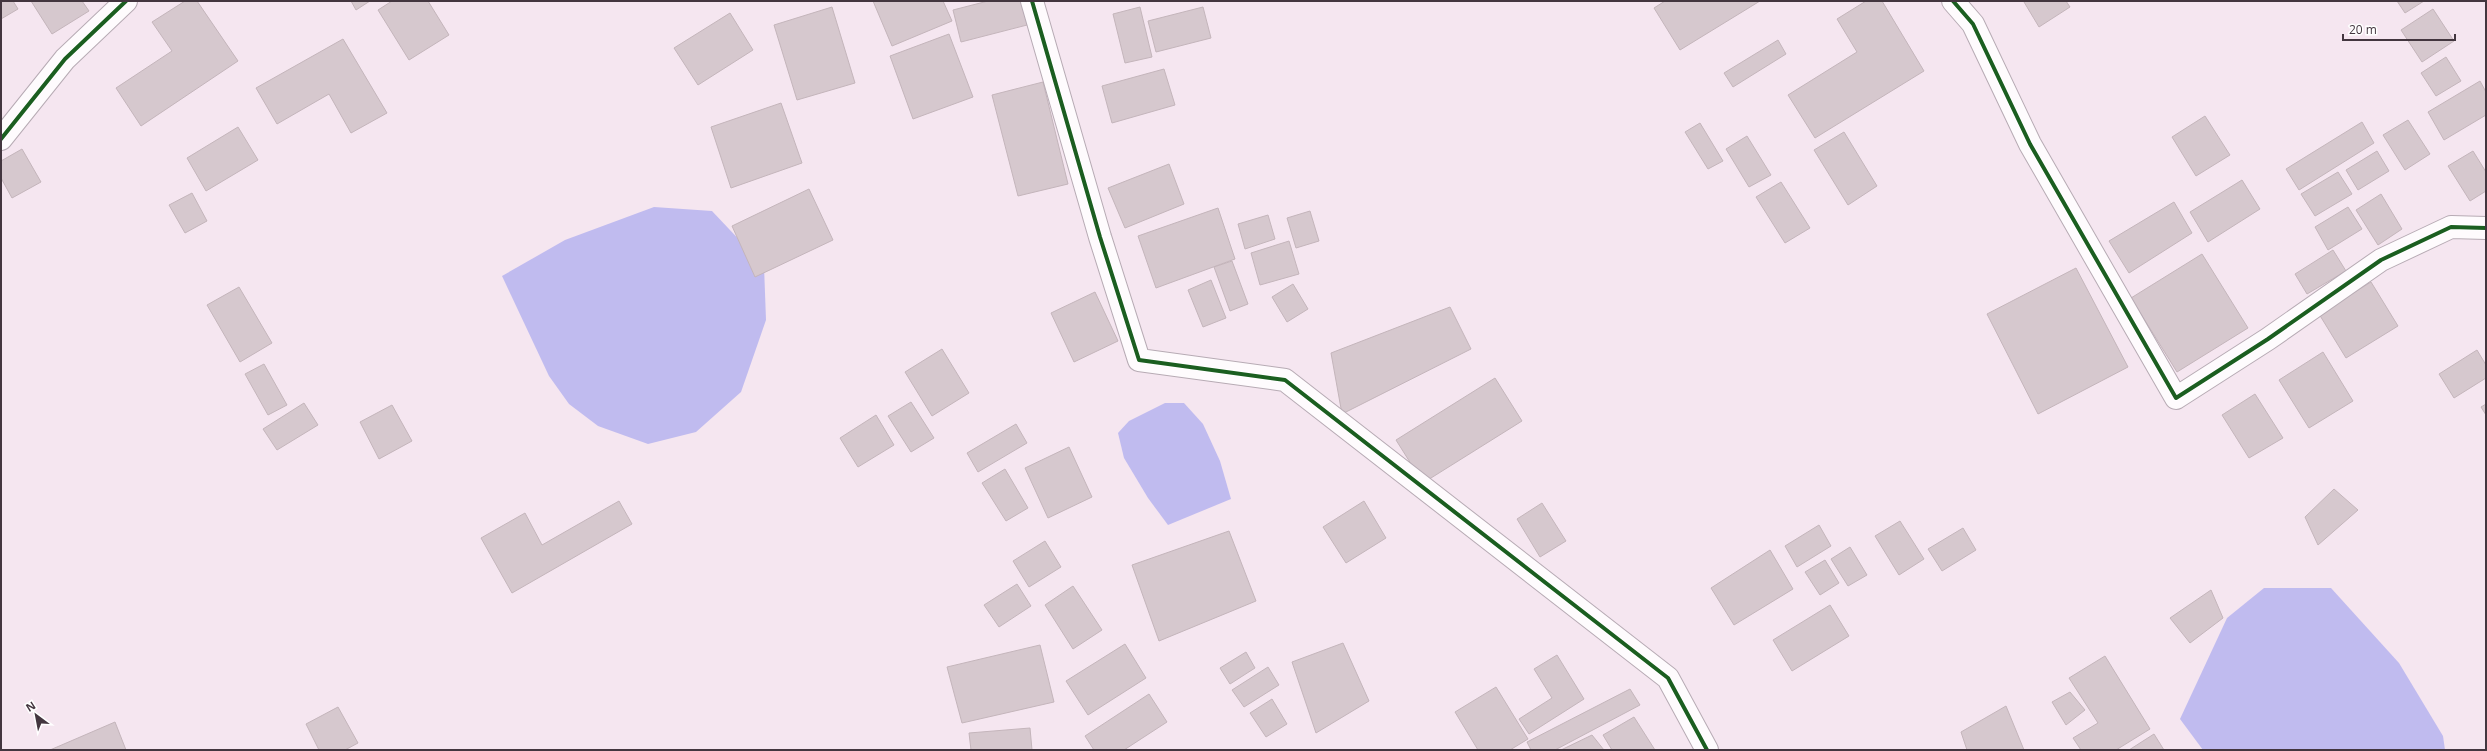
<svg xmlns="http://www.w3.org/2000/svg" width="2487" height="751" viewBox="0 0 2487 751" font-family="'Open Sans',sans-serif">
	<rect width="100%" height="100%" fill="#f5e6f0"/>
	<!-- water -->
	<g fill="#c0bbef">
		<path d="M654,207L712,211L764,266L766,320L741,392L696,432L648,444L598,426L569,404L549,376L502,276L565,240Z"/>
		<path d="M1165,403H1184L1203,424L1220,461L1231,499L1168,525L1148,498L1124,458L1118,433L1129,421Z"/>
		<path d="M2264,588H2331L2399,663L2443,736L2445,750H2203L2180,719L2227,618Z"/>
	</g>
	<!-- building -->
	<g fill="#d6c8ce" stroke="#c4b5bb">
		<path d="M1,1H13L18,9L1,19Z"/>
		<path d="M31,1H82L89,11L52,34Z"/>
		<path d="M185,1H197L238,61L141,126L116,88L172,51L152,22Z"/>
		<path d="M351,1H370L356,10Z"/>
		<path d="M392,1H428L449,35L409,60L378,10Z"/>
		<path d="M873,1H943L952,21L892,46Z"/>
		<path d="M988,1H1025L1031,24L961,42L953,10Z"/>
		<path d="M1665,1H1760L1680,50L1654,8Z"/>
		<path d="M1866,1H1882L1924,71L1815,138L1788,95L1857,52L1837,19Z"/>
		<path d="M2026,1H2066L2070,7L2039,27L2024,2Z"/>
		<path d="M2397,1H2424L2405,13Z"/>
		<path d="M832,7L855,83L797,100L774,25Z"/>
		<path d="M1140,7L1152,57L1125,63L1113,14Z"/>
		<path d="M1203,7L1211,38L1156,52L1148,21Z"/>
		<path d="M2433,9L2454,41L2422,62L2401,30Z"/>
		<path d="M730,13L753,50L698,85L674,48Z"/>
		<path d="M949,34L973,97L913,119L890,56Z"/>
		<path d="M343,39L387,113L351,133L329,94L277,124L256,88Z"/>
		<path d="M1778,40L1786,54L1733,87L1724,73Z"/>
		<path d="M2446,57L2461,81L2436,96L2421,73Z"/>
		<path d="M1164,69L1175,105L1112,123L1102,86Z"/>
		<path d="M2480,81L2486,92V115L2444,140L2428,112Z"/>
		<path d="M1043,82L1068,184L1018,196L992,95Z"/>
		<path d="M781,103L802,163L731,188L711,127Z"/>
		<path d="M2205,116L2230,155L2196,176L2172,137Z"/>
		<path d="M2408,120L2430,154L2405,170L2383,135Z"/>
		<path d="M2362,122L2374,143L2299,190L2286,169Z"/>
		<path d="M1700,123L1723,161L1708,169L1685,132Z"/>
		<path d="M238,127L258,160L206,191L187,158Z"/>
		<path d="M1844,132L1877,186L1848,205L1814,150Z"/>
		<path d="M1747,136L1771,175L1749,187L1726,149Z"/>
		<path d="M22,149L41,182L12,198L1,178V161Z"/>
		<path d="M2377,151L2389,171L2358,190L2346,170Z"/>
		<path d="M2473,151L2486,172V191L2470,201L2448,166Z"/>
		<path d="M1169,164L1184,204L1125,228L1108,188Z"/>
		<path d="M2338,172L2352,194L2315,216L2301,194Z"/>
		<path d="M2242,180L2260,209L2208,242L2190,212Z"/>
		<path d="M1781,182L1810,228L1785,243L1756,197Z"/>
		<path d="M809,189L833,240L755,277L732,226Z"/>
		<path d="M192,193L207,221L185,233L169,205Z"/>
		<path d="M2381,194L2402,229L2378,245L2356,210Z"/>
		<path d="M2174,202L2192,233L2129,273L2109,241Z"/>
		<path d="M2348,207L2362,229L2328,250L2315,227Z"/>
		<path d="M1218,208L1235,259L1156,288L1138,236Z"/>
		<path d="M1310,211L1319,241L1296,248L1287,218Z"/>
		<path d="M1268,215L1275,239L1245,249L1238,224Z"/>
		<path d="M1289,241L1299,274L1260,285L1251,253Z"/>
		<path d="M2333,250L2346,271L2307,294L2295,274Z"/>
		<path d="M2202,254L2248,328L2177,372L2131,298Z"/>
		<path d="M1232,261L1248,304L1230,311L1214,267Z"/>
		<path d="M2076,268L2128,367L2038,414L1987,314Z"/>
		<path d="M1211,280L1226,318L1203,327L1188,290Z"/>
		<path d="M2371,282L2398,326L2346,358L2319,314Z"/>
		<path d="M1293,284L1308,309L1287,322L1272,297Z"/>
		<path d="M239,287L272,343L240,362L207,305Z"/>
		<path d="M1095,292L1118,341L1074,362L1051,313Z"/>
		<path d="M1450,307L1471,349L1342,414L1331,353Z"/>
		<path d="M942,349L969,393L932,416L905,372Z"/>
		<path d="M2477,350L2486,365V378L2454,398L2439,374Z"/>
		<path d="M2323,352L2353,401L2309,428L2279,380Z"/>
		<path d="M264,364L287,405L268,415L245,374Z"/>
		<path d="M1495,378L1522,421L1423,483L1396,440Z"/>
		<path d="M2255,394L2283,438L2249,458L2222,415Z"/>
		<path d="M911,402L934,438L911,452L888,416Z"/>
		<path d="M304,403L318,425L277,450L263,429Z"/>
		<path d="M2486,404V415L2481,407Z"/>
		<path d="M392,405L412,441L379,459L360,422Z"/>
		<path d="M876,415L894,445L858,467L840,438Z"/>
		<path d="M1016,424L1027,443L978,472L967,453Z"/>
		<path d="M1069,447L1092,497L1048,518L1025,468Z"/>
		<path d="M1005,469L1028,508L1006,521L982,483Z"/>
		<path d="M2334,489L2358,510L2318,545L2305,517Z"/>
		<path d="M619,501L632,524L512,593L481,538L525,513L542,545Z"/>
		<path d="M1364,501L1386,538L1346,563L1323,527Z"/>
		<path d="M1542,503L1566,541L1540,557L1517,519Z"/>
		<path d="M1900,521L1924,559L1899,575L1875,536Z"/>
		<path d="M1819,525L1831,546L1797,567L1785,546Z"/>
		<path d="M1963,528L1976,550L1942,571L1928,549Z"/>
		<path d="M1229,531L1256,601L1159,641L1132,565Z"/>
		<path d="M1045,541L1061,567L1029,587L1013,561Z"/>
		<path d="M1850,547L1867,575L1848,586L1831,559Z"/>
		<path d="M1770,550L1793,589L1734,625L1711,588Z"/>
		<path d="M1825,560L1839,583L1820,595L1805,572Z"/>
		<path d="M1017,584L1031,606L999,627L984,605Z"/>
		<path d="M1073,586L1102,630L1073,649L1045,605Z"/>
		<path d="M2211,590L2223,618L2190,643L2170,618Z"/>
		<path d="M1830,605L1849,636L1792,671L1773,640Z"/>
		<path d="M1343,643L1369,701L1316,733L1292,662Z"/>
		<path d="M1125,644L1146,678L1088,715L1066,681Z"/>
		<path d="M1040,645L1054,702L962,723L947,667Z"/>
		<path d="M1246,652L1255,668L1230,684L1220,668Z"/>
		<path d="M1557,655L1584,699L1529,734L1519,719L1552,698L1534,669Z"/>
		<path d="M2105,656L2150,729L2116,750H2081L2073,738L2098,723L2069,678Z"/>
		<path d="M1268,667L1279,685L1244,707L1232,690Z"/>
		<path d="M1496,687L1528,739L1510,750H1478L1455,712Z"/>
		<path d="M1630,689L1640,705L1555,750H1531L1527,742Z"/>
		<path d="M2070,692L2085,710L2066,725L2052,702Z"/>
		<path d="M1149,694L1167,722L1124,750H1094L1085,736Z"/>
		<path d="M1272,699L1287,724L1266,737L1250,713Z"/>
		<path d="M2006,706L2024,750H1967L1961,732Z"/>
		<path d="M338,707L358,743L345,750H319L306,724Z"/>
		<path d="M1634,717L1655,750H1612L1603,735Z"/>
		<path d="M115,722L126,750H50Z"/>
		<path d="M1030,728L1032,750H971L969,733Z"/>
		<path d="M2154,734L2164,750H2129Z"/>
		<path d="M1592,735L1604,750H1561Z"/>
	</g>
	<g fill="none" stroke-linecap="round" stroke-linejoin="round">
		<defs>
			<g id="minor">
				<path d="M1032,1L1100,237L1139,360L1285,380L1668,678L1707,750"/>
				<path d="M1953,1L1973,24L2030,144L2176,398L2268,339L2381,260L2451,227L2486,228"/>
				<path d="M1,139L65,59L126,1"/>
			</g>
		</defs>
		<!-- minor casing -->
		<use href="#minor" stroke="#b7abb4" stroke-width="24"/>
		<!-- minor -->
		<use href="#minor" stroke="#fefbfd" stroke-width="22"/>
		<defs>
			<g id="cycleway">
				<path d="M1032,1L1100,237L1139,360L1285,380L1668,678L1707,750"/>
				<path d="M1953,1L1973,24L2030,144L2176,398L2268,339L2381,260L2451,227L2486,228"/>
				<path d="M1,139L65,59L126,1"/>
			</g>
		</defs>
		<!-- cycleway casing -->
		<use href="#cycleway" stroke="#fff" stroke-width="6"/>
		<!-- cycleway -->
		<use href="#cycleway" stroke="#1b5e20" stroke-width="4"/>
	</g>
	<!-- border -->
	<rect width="2487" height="751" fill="none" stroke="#43363f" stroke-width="4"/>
	<!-- north arrow -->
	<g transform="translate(36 715) rotate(328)" stroke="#ffffff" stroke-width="3" paint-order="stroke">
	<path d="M0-3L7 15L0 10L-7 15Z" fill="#43363f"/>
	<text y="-6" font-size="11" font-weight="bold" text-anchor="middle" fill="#43363f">N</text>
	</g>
	<!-- scale -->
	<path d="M2343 34v6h112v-6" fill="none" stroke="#43363f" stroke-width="2"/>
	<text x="2349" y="34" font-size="12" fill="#43363f" stroke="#ffffff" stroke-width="3" paint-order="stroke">20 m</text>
</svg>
